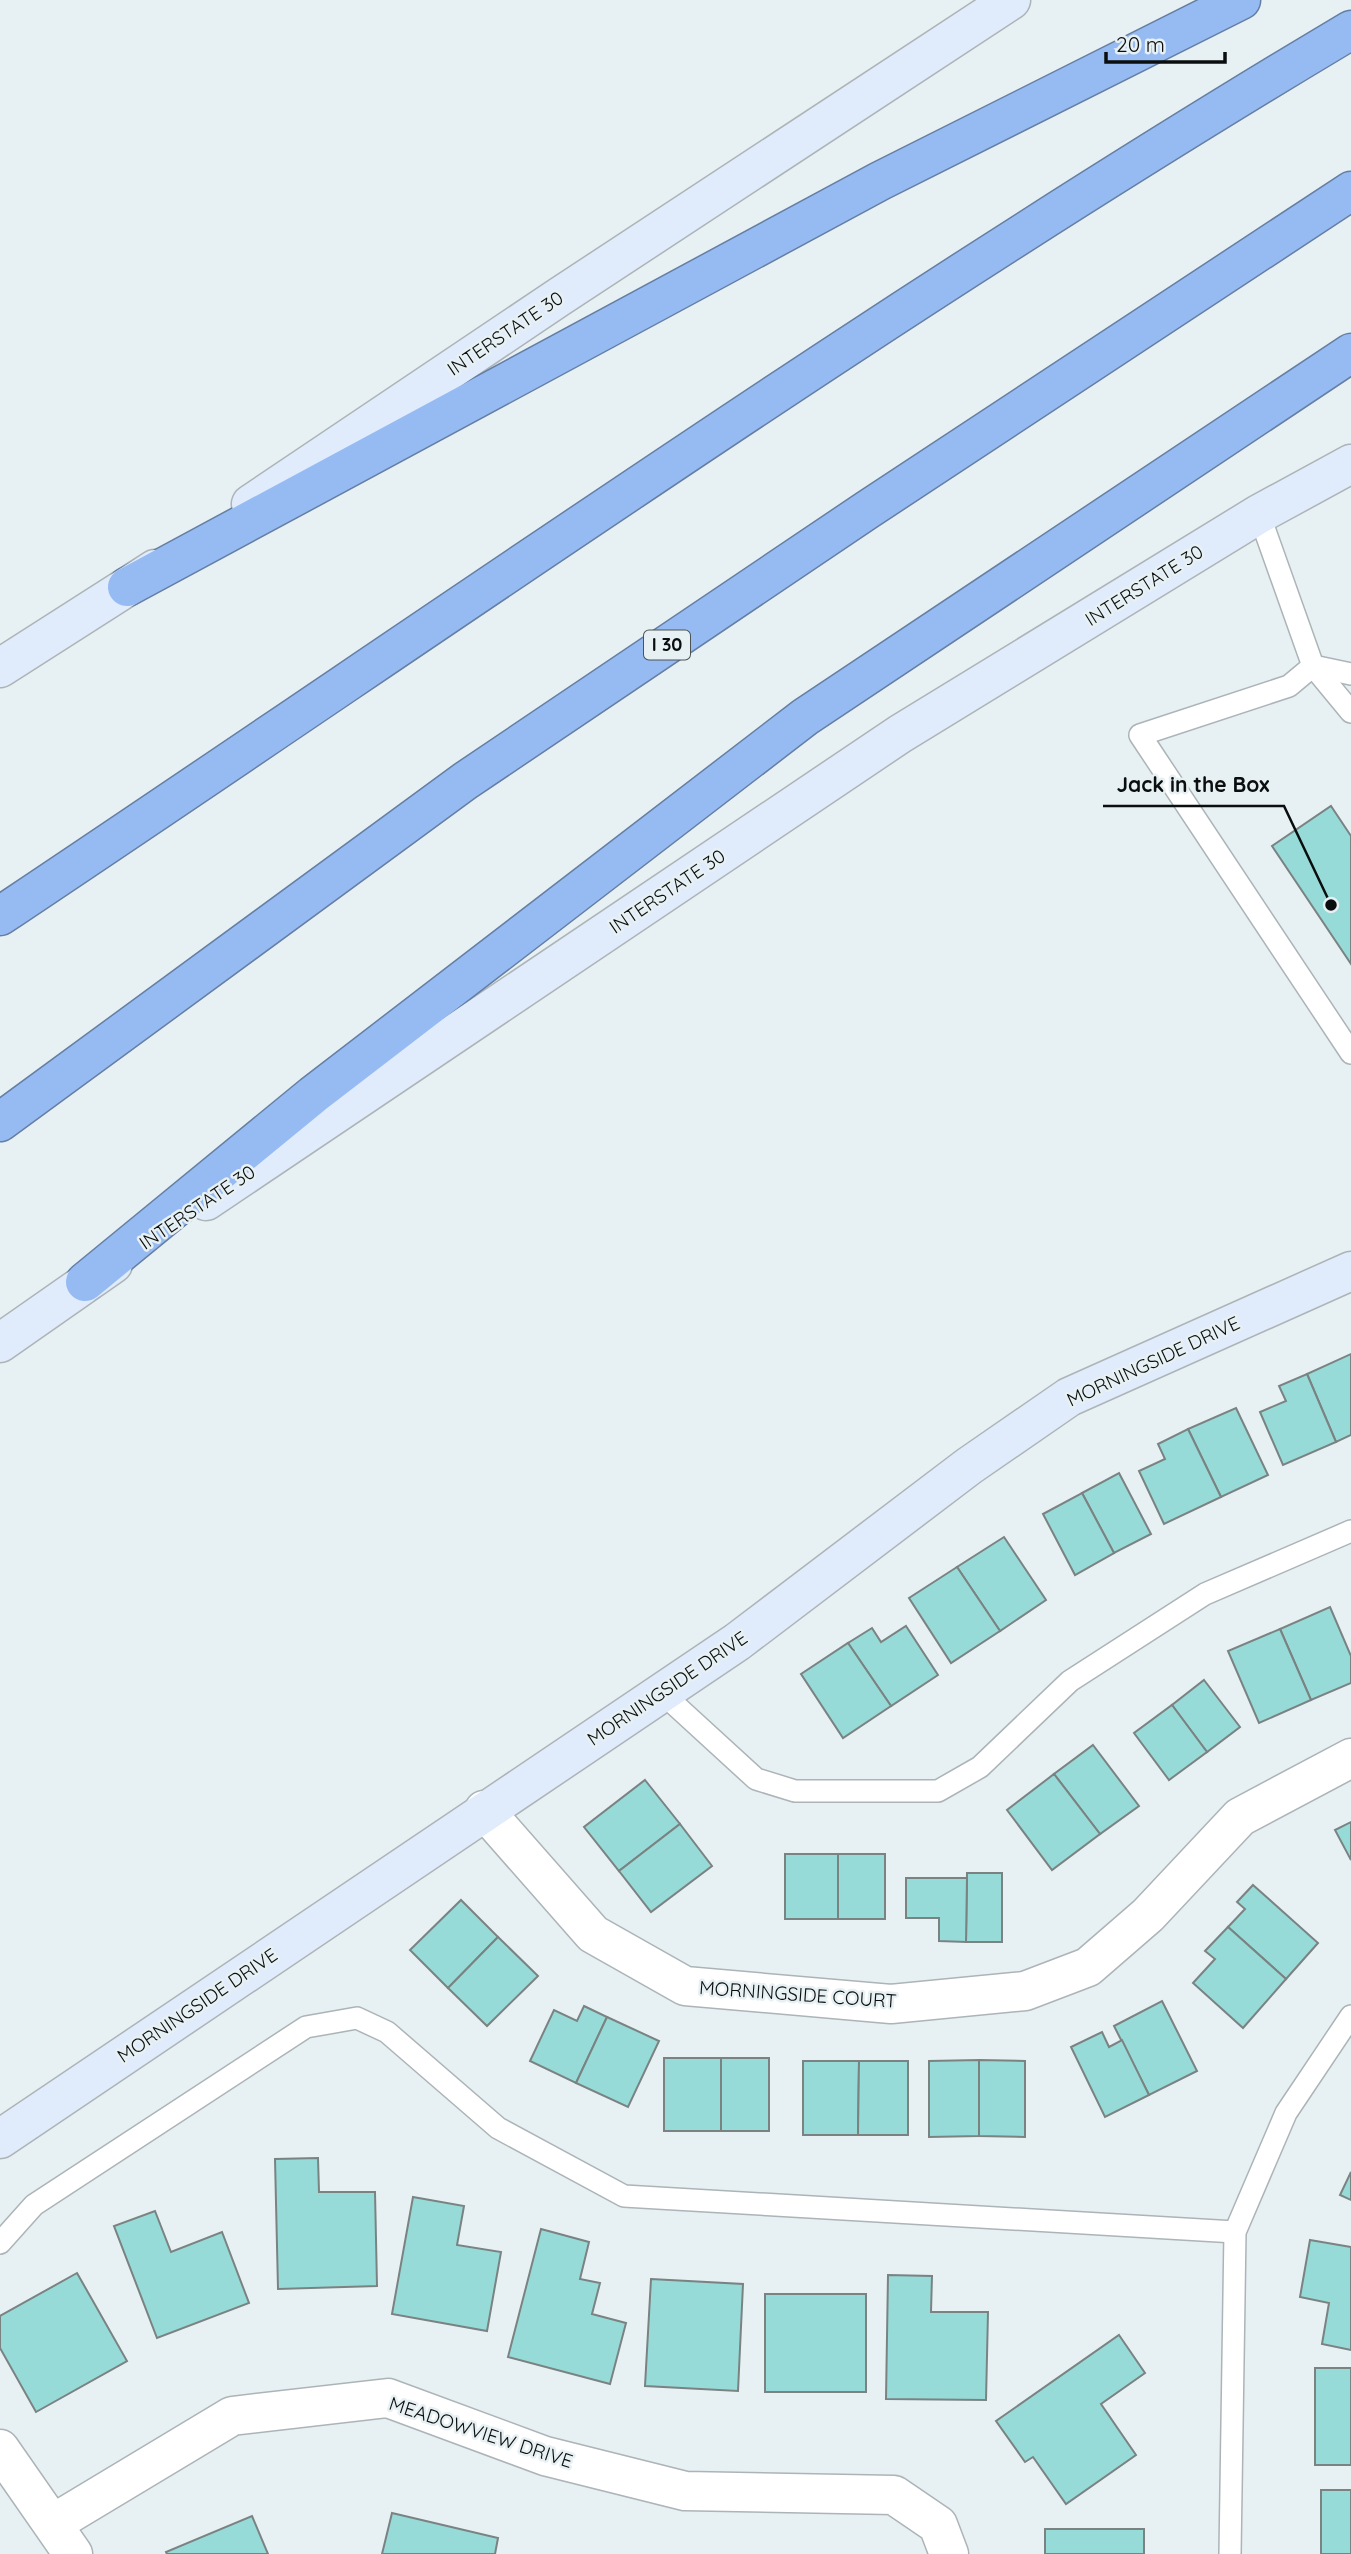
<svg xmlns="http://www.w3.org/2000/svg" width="1351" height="2554" viewBox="0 0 1351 2554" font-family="Quicksand,sans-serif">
	<rect width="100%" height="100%" fill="#e7f0f3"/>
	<!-- building -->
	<g fill="#97dbd8" stroke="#7a8382" stroke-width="2">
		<path d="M1331,806L1351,836V964L1272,846Z"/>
		<path d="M1351,1354V1435L1336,1442L1307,1374Z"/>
		<path d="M1307,1374L1336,1442L1283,1465L1260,1412L1286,1401L1279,1386Z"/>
		<path d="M1236,1408L1268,1475L1221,1497L1188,1429Z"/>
		<path d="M1188,1429L1221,1497L1164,1524L1139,1471L1165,1459L1158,1444Z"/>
		<path d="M1119,1473L1151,1534L1114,1553L1082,1493Z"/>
		<path d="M1082,1493L1114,1553L1075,1575L1043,1514Z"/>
		<path d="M1004,1537L1046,1600L1000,1631L957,1567Z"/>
		<path d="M957,1567L1000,1631L951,1663L909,1598Z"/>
		<path d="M1330,1607L1351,1656V1683L1311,1700L1280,1629Z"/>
		<path d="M906,1626L938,1675L891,1706L848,1643L872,1628L881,1642Z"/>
		<path d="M1280,1629L1311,1700L1259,1723L1228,1651Z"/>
		<path d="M848,1643L891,1706L843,1738L801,1674Z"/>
		<path d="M1204,1680L1240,1727L1207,1752L1172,1705Z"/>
		<path d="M1172,1705L1207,1752L1169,1780L1134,1733Z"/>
		<path d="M1093,1745L1139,1806L1100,1834L1054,1774Z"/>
		<path d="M1054,1774L1100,1834L1052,1870L1007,1810Z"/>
		<path d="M645,1780L680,1824L619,1871L584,1827Z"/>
		<path d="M1351,1822V1860L1335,1830Z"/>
		<path d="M680,1824L712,1866L651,1912L619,1871Z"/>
		<rect x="785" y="1854" width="53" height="65"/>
		<rect x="838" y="1854" width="47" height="65"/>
		<path d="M967,1873H1002V1942H966Z"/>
		<path d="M906,1878H967L966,1942L939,1941V1918H906Z"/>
		<path d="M1253,1885L1318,1943L1286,1979L1228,1927L1245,1909L1237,1902Z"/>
		<path d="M461,1900L498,1937L448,1988L410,1950Z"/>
		<path d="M1228,1927L1286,1979L1243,2028L1193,1983L1215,1959L1205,1951Z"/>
		<path d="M498,1937L538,1976L487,2026L448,1988Z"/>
		<path d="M1162,2001L1197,2071L1149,2095L1114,2026Z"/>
		<path d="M584,2006L607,2017L576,2083L530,2061L554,2010L577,2021Z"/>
		<path d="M607,2017L659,2041L628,2107L576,2083Z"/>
		<path d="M1102,2032L1109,2047L1122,2040L1149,2095L1105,2117L1071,2047Z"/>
		<rect x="664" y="2058" width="57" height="73"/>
		<rect x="721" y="2058" width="48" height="73"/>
		<path d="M979,2060V2136L929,2137V2061Z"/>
		<path d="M979,2060L1025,2061V2137L979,2136Z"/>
		<path d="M803,2061H859L858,2135H803Z"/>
		<path d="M859,2061H908V2135H858Z"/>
		<path d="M318,2158L319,2192H375L377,2286L278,2289L275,2159Z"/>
		<path d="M1351,2172V2200L1340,2195Z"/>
		<path d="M413,2197L464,2206L457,2245L501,2252L487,2331L392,2314Z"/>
		<path d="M155,2211L171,2252L222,2232L249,2303L157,2338L114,2226Z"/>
		<path d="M541,2229L589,2242L580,2279L600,2283L592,2314L626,2323L610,2384L508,2357Z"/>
		<path d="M1310,2240L1351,2247V2350L1322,2344L1329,2303L1300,2297Z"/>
		<path d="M77,2273L127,2361L36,2412L0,2348V2316Z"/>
		<path d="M888,2275L932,2276L931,2312H988L986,2400L886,2399Z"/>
		<path d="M651,2279L743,2284L738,2391L645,2386Z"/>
		<rect x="765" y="2294" width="101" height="98"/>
		<path d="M1119,2335L1145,2373L1101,2404L1136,2455L1066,2504L1033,2457L1025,2462L996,2421Z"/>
		<rect x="1315" y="2368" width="36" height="97"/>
		<rect x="1321" y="2490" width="30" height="64"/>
		<path d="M392,2513L498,2538L495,2554H382Z"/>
		<path d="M252,2516L268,2554H167L166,2552Z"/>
		<rect x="1045" y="2529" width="99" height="25"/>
	</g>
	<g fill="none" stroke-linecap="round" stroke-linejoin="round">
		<defs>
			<g id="lane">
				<path d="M1259,514L1313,666L1289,686L1140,735L1351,1053"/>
				<path d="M1313,666L1351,712"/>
				<path d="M1313,666L1351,674"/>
				<path d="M661,1692L756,1779L795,1791H938L980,1767L1070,1681L1205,1594L1351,1531"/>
				<path d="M0,2243L34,2205L306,2027L357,2018L387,2032L498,2128L624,2196L1235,2232"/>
				<path d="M1230,2554L1235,2232L1286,2113L1351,2016"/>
			</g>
			<g id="street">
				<path d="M484,1810L593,1934L685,1986L891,2004L1025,1991L1088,1967L1148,1915L1240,1817L1351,1758"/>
				<path d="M0,2449L73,2554"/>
				<path d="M54,2523L232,2416L388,2398L545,2456L685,2491L894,2495L938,2525L949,2554"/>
			</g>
			<g id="secondary">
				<path d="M251,504L559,297L1011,0"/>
				<path d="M0,668L155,569"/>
				<path d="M206,1201L900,734L1259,514L1351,464"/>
				<path d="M0,1343L113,1264"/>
				<path d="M0,2139L737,1642L969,1466L1069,1397L1351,1271"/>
			</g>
			<g id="highway">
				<path d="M127,587L880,181L1241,0"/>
				<path d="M0,916C448,617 888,306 1351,30"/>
				<path d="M0,1122L465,781L867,510L1351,191"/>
				<path d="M85,1282L313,1095L805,717L1351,353"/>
			</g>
		</defs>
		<!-- lane casing -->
		<use href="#lane" stroke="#acb4b7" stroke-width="24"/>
		<!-- street casing -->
		<use href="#street" stroke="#acb4b7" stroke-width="41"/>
		<!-- secondary casing -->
		<use href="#secondary" stroke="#acb4b7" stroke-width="41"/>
		<!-- highway casing -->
		<use href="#highway" stroke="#657ea3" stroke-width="41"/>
		<!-- lane -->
		<use href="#lane" stroke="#fff" stroke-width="21"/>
		<!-- street -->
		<use href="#street" stroke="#fff" stroke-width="38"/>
		<!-- secondary -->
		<use href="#secondary" stroke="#e0ebfb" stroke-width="38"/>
		<!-- highway -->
		<use href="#highway" stroke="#96bbf3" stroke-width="38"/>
	</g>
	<g text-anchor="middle" stroke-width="5" stroke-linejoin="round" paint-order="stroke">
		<!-- shield labels -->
		<rect fill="#e7f0f3" stroke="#4d5253" stroke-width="2" x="644" y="630.5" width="46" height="29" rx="5"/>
		<g font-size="18" font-weight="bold" fill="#0b0e0f">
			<text x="667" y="651">I 30</text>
		</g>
		<!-- street labels -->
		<g font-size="19" fill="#0b0e0f" stroke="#e7f0f3">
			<text transform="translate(505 333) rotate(-34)" y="7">INTERSTATE 30</text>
			<text transform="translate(1144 585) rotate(-32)" y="7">INTERSTATE 30</text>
			<text transform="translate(667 891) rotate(-34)" y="7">INTERSTATE 30</text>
			<text transform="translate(197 1207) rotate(-34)" y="7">INTERSTATE 30</text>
			<text transform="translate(1153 1361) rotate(-25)" y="7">MORNINGSIDE DRIVE</text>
			<text transform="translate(667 1688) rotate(-34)" y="7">MORNINGSIDE DRIVE</text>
			<text transform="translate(798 1994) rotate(4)" y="7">MORNINGSIDE COURT</text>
			<text transform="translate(197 2005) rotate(-34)" y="7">MORNINGSIDE DRIVE</text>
			<text transform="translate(481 2432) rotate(18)" y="7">MEADOWVIEW DRIVE</text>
		</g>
	</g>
	<!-- callouts -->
	<path fill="none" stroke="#0b0e0f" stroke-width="2.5" d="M1331 905L1284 806H1103"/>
	<circle fill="#0b0e0f" stroke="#e7f0f3" stroke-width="2.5" cx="1331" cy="905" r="7"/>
	<g font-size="21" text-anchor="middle" font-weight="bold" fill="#0b0e0f" stroke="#e7f0f3" stroke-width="5" stroke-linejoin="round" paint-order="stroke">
		<text x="1193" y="792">Jack in the Box</text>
	</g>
	<!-- scale -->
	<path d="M1106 52v10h119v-10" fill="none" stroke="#0b0e0f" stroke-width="3.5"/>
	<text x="1116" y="52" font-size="21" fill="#0b0e0f" stroke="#e7f0f3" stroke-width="5" paint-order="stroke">20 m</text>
</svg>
